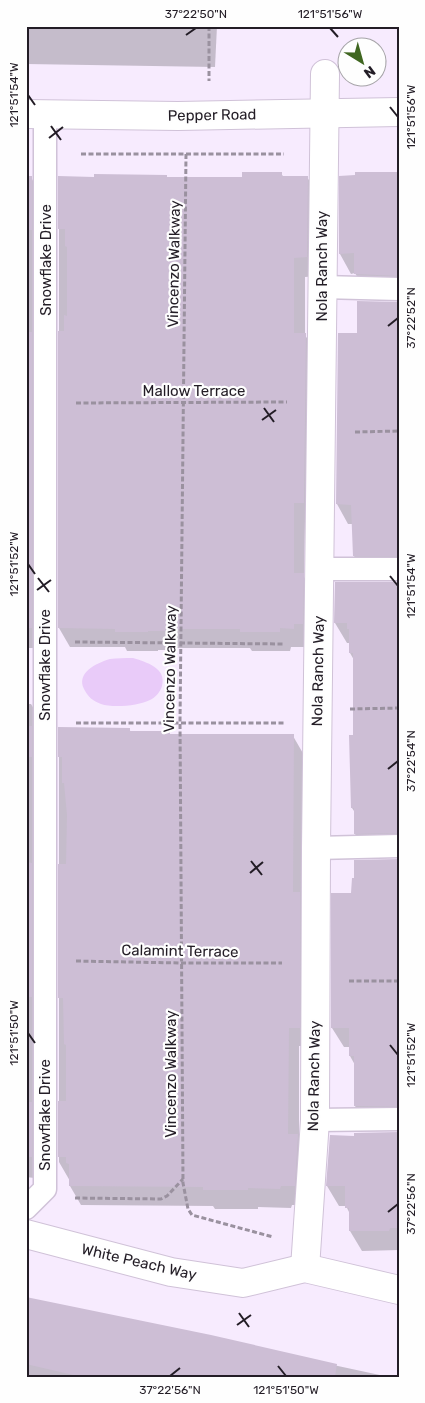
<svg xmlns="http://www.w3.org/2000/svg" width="425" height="1403" viewBox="0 0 425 1403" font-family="Rubik,sans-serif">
	<rect width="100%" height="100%" fill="#f7ebfe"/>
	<!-- green -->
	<path fill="#e9cbf9" d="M133,658C146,662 167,668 162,686C161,691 155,698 150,700C139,706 112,708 101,704C93,701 88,697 84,689C76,673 96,663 110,659C117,658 125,658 133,658Z"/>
	<!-- shadow -->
	<g fill="#0003">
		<path d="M26,26H217L215,67L26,64Z"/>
		<path d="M281,173L284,178L307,177L319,196L318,276L305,277V335L317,354L315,522H305L304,577L314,594L313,643H305V647H291L290,651H252L250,648H176V650H158V651H127L125,647H70L59,628V178H243Z"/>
		<path d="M399,174V295L367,293L355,273L351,274L340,254L341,177Z"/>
		<path d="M26,177H31L41,196L42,648H26Z"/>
		<path d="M399,303V575H365L354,556L353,524H348L337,504L358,334Z"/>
		<path d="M336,583H399V853H367L355,834L356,814L352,808L354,736V660L350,653V643H347L335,623Z"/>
		<path d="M26,704H31L43,724V1179L26,1177Z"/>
		<path d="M59,728L129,729L131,732L169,733L171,735L293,736L304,755L310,1046H299V1137L309,1154L305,1205H292L291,1208L258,1207V1209H215L213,1206L81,1205L70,1186V1181L59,1162Z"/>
		<path d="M399,860V1126H367L355,1106V1065L350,1056V1047H344L332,1028L353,895Z"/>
		<path d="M399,1133V1250L362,1251L350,1231V1214L346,1206H339L327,1186L356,1137Z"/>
		<path d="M26,1298L287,1355L389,1377H26Z"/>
	</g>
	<!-- building -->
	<g fill="#cdbed5">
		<path d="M242,172H282V176H308L307,257L294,258V333H306L304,503H294V573H304L303,624H294V629L280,628V632H240V629H165V631H148V632H115V629L58,628V331H64V315L67,316V247L65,246V229H58V176L94,177V174L167,175V177H242Z"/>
		<path d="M355,172H399V276L354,274V253L339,254V176L355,175Z"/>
		<rect x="26" y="176" width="6" height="54"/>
		<path d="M357,301L399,302V556H353L351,505L336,504L338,333H357Z"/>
		<rect x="26" y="332" width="6" height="296"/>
		<path d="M335,582H399V833L354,834V808H351L349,735H353V653H349V629H347V623H334Z"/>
		<rect x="26" y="726" width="6" height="31"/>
		<path d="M58,727L130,728V731H170V734H294L293,892H300V1028H289L288,1134H298L295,1186H281L280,1189L248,1188V1190H203V1187L69,1186V1164L66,1163V1157H58V1101H66V1045L64,1044L63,998H58V864H66L67,815L64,783H62V757H58Z"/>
		<path d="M399,859V1106H354V1056H349V1028H331V893H351L352,878H354V860Z"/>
		<path d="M26,862L32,863V997H26Z"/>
		<rect x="26" y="1102" width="6" height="55"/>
		<path d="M399,1132V1228H390L389,1231H349V1208H345V1186H326L330,1135L354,1136V1133Z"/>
		<path d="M26,1297L211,1335L337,1364L335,1377H82L26,1364Z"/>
	</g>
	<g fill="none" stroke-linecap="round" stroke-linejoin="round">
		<defs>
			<g id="lane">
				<path d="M322,287L399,289"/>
				<path d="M320,569H399"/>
				<path d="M316,848L399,846"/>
				<path d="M315,1120L399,1119"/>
				<path d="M26,1208L45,1189V115"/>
			</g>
			<g id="street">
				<path d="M26,114L178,116L399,112"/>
				<path d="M26,1234L171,1272L243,1283L305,1268L399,1290"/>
				<path d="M305,1268L315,1120L316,848L325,74"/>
			</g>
		</defs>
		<!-- lane casing -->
		<use href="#lane" stroke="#d0c2d8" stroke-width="25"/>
		<!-- street casing -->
		<use href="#street" stroke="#d0c2d8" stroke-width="30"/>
		<!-- path -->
		<g stroke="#9a919f" stroke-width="3" stroke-dasharray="5 2.5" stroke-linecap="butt">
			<path d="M209,26V81"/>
			<path d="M81,154H284"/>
			<path d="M186,154L180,722L183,1183L188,1209L192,1215L273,1237"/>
			<path d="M76,403L287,402"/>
			<path d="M355,432L399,431"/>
			<path d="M75,642L284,644"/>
			<path d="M350,709L399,708"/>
			<path d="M76,723H284"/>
			<path d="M76,961L181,963H282"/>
			<path d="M349,981H399"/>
			<path d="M75,1198L161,1199L167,1196L183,1179"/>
		</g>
		<!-- lane -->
		<use href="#lane" stroke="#fff" stroke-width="22"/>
		<!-- street -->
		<use href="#street" stroke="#fff" stroke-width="28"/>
	</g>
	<!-- ticks -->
	<path fill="none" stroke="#231d26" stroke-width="2" d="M330,28L338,37M186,35L196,28M28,95L35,105M390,107L398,117M51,126L61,140M49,138L63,127M388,326L398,318M264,408L274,422M262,420L276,410M28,564L35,574M390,576L398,586M38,578L49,592M37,590L51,580M388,769L398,761M251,861L262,875M250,873L263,862M28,1033L35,1043M390,1045L398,1055M388,1212L398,1204M239,1313L249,1327M237,1325L251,1315M278,1366L286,1376M170,1376L180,1368"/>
	<g text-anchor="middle" stroke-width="4.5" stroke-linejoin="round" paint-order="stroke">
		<!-- street labels -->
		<g font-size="15" fill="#231d26" stroke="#fefefe">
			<text transform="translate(212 115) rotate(-1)" y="5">Pepper Road</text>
			<text transform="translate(46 260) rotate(-90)" y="5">Snowflake Drive</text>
			<text transform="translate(174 264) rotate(-89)" y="5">Vincenzo Walkway</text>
			<text transform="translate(322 266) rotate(-90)" y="5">Nola Ranch Way</text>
			<text x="194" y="396">Mallow Terrace</text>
			<text transform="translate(45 665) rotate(-90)" y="5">Snowflake Drive</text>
			<text transform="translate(170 669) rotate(-89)" y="5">Vincenzo Walkway</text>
			<text transform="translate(318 671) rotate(-89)" y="5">Nola Ranch Way</text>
			<text transform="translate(180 951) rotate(1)" y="5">Calamint Terrace</text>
			<text transform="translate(171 1074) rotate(-90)" y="5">Vincenzo Walkway</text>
			<text transform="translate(314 1076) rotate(-89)" y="5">Nola Ranch Way</text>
			<text transform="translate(45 1115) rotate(-90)" y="5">Snowflake Drive</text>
			<text transform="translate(139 1262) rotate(13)" y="5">White Peach Way</text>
		</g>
	</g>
	<!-- border -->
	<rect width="425" height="1403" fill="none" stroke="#fefefe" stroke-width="55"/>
	<!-- north arrow -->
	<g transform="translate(362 62) rotate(143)"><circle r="24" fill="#fefefe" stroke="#a6a4a8"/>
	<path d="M0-4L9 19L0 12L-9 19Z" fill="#3f6620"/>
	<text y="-8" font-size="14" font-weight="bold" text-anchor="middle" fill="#231d26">N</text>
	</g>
	<rect x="28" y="28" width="370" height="1348" fill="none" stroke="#231d26" stroke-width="2"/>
	<g font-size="12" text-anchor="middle" fill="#231d26">
		<text x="196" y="18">37°22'50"N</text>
		<text x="330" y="18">121°51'56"W</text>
		<text transform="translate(14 95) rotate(-90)" y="4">121°51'54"W</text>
		<text transform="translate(411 117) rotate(-90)" y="4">121°51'56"W</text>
		<text transform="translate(411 318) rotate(-90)" y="4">37°22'52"N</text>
		<text transform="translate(14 564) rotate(-90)" y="4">121°51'52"W</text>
		<text transform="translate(411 586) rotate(-90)" y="4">121°51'54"W</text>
		<text transform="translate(411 761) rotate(-90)" y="4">37°22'54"N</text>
		<text transform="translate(14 1033) rotate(-90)" y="4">121°51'50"W</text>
		<text transform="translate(411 1055) rotate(-90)" y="4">121°51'52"W</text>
		<text transform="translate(411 1204) rotate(-90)" y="4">37°22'56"N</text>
		<text x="170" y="1394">37°22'56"N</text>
		<text x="286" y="1394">121°51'50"W</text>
	</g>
</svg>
